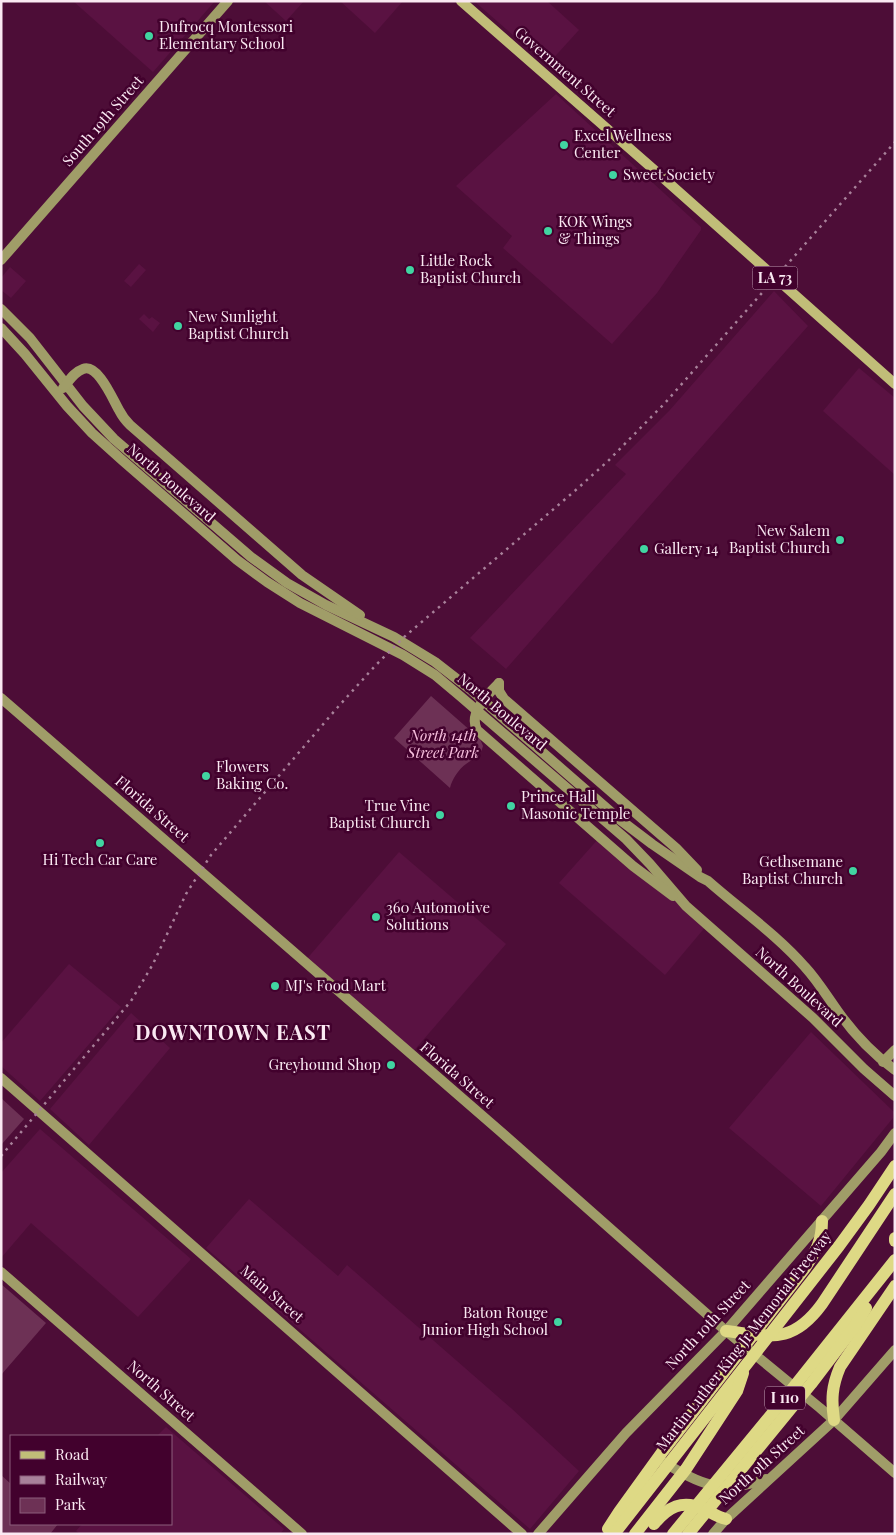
<svg xmlns="http://www.w3.org/2000/svg" width="896" height="1535" viewBox="0 0 896 1535" font-family="'Playfair Display',serif">
	<rect width="100%" height="100%" fill="#4d0d37"/>
	<!-- built -->
	<g fill="#5a1242">
		<path d="M73,1H215L153,72Z"/>
		<path d="M264,1H304L286,21Z"/>
		<path d="M340,1H403L375,33Z"/>
		<path d="M474,1H547L579,30L549,63L546,64Z"/>
		<path d="M556,94L701,227V230L657,293L612,344L503,248L512,236L456,186Z"/>
		<path d="M139,264L146,270L131,287L124,281Z"/>
		<path d="M10,267L26,281L11,298L1,290V278Z"/>
		<path d="M774,291L808,326L506,669L470,638L626,474L615,465L669,411Z"/>
		<path d="M144,314L149,319L152,317L160,323L153,332L139,319Z"/>
		<path d="M859,368L895,398V475L823,411Z"/>
		<path d="M600,837L707,925L665,975L559,883Z"/>
		<path d="M399,852L506,944L411,1054L305,961Z"/>
		<path d="M69,964L121,1007L40,1101L1,1066V1043Z"/>
		<path d="M131,1013L170,1048L89,1145L50,1109Z"/>
		<path d="M811,1032L894,1112L893,1118L821,1206L729,1128Z"/>
		<path d="M40,1129L191,1259L138,1317L31,1223L1,1258V1173Z"/>
		<path d="M249,1199L338,1276L347,1265L511,1408L579,1471L530,1529L206,1248Z"/>
		<path d="M166,1427L284,1529L280,1534H80L76,1531L82,1524H171V1436H157Z"/>
	</g>
	<!-- green -->
	<g fill="#6d3155">
		<path d="M431,696L480,739L483,746C480,758 474,758 466,764C459,769 452,779 450,788L394,738Z"/>
		<path d="M1,1098L24,1119L1,1145Z"/>
		<path d="M1,1284L46,1323L1,1375Z"/>
		<path d="M1,1475L11,1484V1524H58L50,1534H1Z"/>
	</g>
	<g fill="none" stroke-linecap="round" stroke-linejoin="round">
		<!-- secondary -->
		<g stroke="#a09d68" stroke-width="10">
			<path d="M1,260L228,1"/>
			<path d="M1,309L30,338L83,406L114,439L251,557L287,583L326,605L394,637L435,662L471,690L619,819L652,844L700,877L708,881C741,910 777,935 805,967C818,981 828,998 839,1013C855,1035 873,1054 895,1070"/>
			<path d="M1,328L25,354L67,406L92,433L122,460L237,560L267,582L300,603L403,655L435,675L460,696L626,839L650,864L686,906L813,1018L864,1069L895,1096"/>
			<path d="M63,388C69,381 74,372 83,369C98,363 113,400 119,410C122,416 126,421 130,425L302,575L360,615"/>
			<path d="M499,683C488,694 468,713 477,730L633,866L673,896"/>
			<path d="M499,683V691L504,699L676,848L697,870"/>
			<path d="M1,698L501,1132L726,1331L820,1408L895,1473"/>
			<path d="M883,1062L895,1050"/>
			<path d="M1,1078L522,1534"/>
			<path d="M1,1272L302,1534"/>
			<path d="M663,1462C702,1485 721,1495 766,1479"/>
			<path d="M538,1534L626,1433L726,1331L881,1152L895,1133"/>
			<path d="M713,1534L726,1519L834,1420L895,1350"/>
		</g>
		<!-- primary -->
		<path stroke="#c1bd78" stroke-width="10" d="M461,1L652,168L895,384"/>
		<!-- highway -->
		<g stroke="#ded985" stroke-width="12">
			<path d="M895,1238V1241"/>
			<path d="M726,1331C770,1336 792,1345 822,1304L895,1194"/>
			<path d="M834,1420C831,1399 832,1386 840,1367L895,1286"/>
			<path d="M654,1524C668,1507 682,1499 704,1509C712,1513 717,1517 726,1519"/>
			<path d="M608,1529L619,1512L663,1451L805,1268C816,1251 822,1241 822,1221"/>
			<path d="M614,1534L839,1246L869,1205L895,1166"/>
			<path d="M635,1534L686,1469L737,1391L743,1373"/>
			<path d="M673,1534L785,1398L895,1260"/>
			<path d="M688,1534L811,1384L855,1326L866,1308"/>
		</g>
		<!-- rail -->
		<path stroke="#a8819a" stroke-width="2.5" stroke-dasharray="2.5 5" stroke-linecap="butt" d="M1,1156L131,1001L153,964L186,894L211,855L337,708L375,666L403,638L577,489L608,461L665,403L895,142"/>
	</g>
	<!-- markers -->
	<g fill="#41d4a1" stroke="#42012d" stroke-width="2">
		<circle cx="149" cy="36" r="5"/>
		<circle cx="564" cy="145" r="5"/>
		<circle cx="613" cy="175" r="5"/>
		<circle cx="548" cy="231" r="5"/>
		<circle cx="410" cy="270" r="5"/>
		<circle cx="178" cy="326" r="5"/>
		<circle cx="840" cy="540" r="5"/>
		<circle cx="644" cy="549" r="5"/>
		<circle cx="206" cy="776" r="5"/>
		<circle cx="511" cy="806" r="5"/>
		<circle cx="440" cy="815" r="5"/>
		<circle cx="100" cy="843" r="5"/>
		<circle cx="853" cy="871" r="5"/>
		<circle cx="376" cy="917" r="5"/>
		<circle cx="275" cy="986" r="5"/>
		<circle cx="391" cy="1065" r="5"/>
		<circle cx="558" cy="1322" r="5"/>
	</g>
	<g text-anchor="middle" stroke-width="5" stroke-linejoin="round" paint-order="stroke">
		<!-- shield labels -->
		<g fill="#42012d" stroke="#c3a3b7" stroke-width="1">
			<rect x="752.5" y="266.5" width="45" height="23" rx="4"/>
			<rect x="765" y="1386.5" width="40" height="23" rx="4"/>
		</g>
		<g font-size="14" font-weight="bold" fill="#fae9f2">
			<text x="775" y="283">LA 73</text>
			<text x="785" y="1403">I 110</text>
		</g>
		<!-- poi labels -->
		<g font-size="15" fill="#fae9f2" stroke="#42012d" text-anchor="start">
			<text x="159" y="32">Dufrocq Montessori<tspan x="159" dy="17">Elementary School</tspan></text>
			<text x="574" y="141">Excel Wellness<tspan x="574" dy="17">Center</tspan></text>
			<text x="623" y="180">Sweet Society</text>
			<text x="558" y="227">KOK Wings<tspan x="558" dy="17">&amp; Things</tspan></text>
			<text x="420" y="266">Little Rock<tspan x="420" dy="17">Baptist Church</tspan></text>
			<text x="188" y="322">New Sunlight<tspan x="188" dy="17">Baptist Church</tspan></text>
			<text x="830" y="536" text-anchor="end">New Salem<tspan x="830" dy="17">Baptist Church</tspan></text>
			<text x="654" y="554">Gallery 14</text>
			<text x="216" y="772">Flowers<tspan x="216" dy="17">Baking Co.</tspan></text>
			<text x="521" y="802">Prince Hall<tspan x="521" dy="17">Masonic Temple</tspan></text>
			<text x="430" y="811" text-anchor="end">True Vine<tspan x="430" dy="17">Baptist Church</tspan></text>
			<text x="100" y="865" text-anchor="middle">Hi Tech Car Care</text>
			<text x="843" y="867" text-anchor="end">Gethsemane<tspan x="843" dy="17">Baptist Church</tspan></text>
			<text x="386" y="913">360 Automotive<tspan x="386" dy="17">Solutions</tspan></text>
			<text x="285" y="991">MJ's Food Mart</text>
			<text x="381" y="1070" text-anchor="end">Greyhound Shop</text>
			<text x="548" y="1318" text-anchor="end">Baton Rouge<tspan x="548" dy="17">Junior High School</tspan></text>
		</g>
		<!-- street labels -->
		<g font-size="15" fill="#fae9f2" stroke="#42012d">
			<text transform="translate(565 72) rotate(41)" y="5">Government Street</text>
			<text transform="translate(103 121) rotate(-49)" y="5">South 19th Street</text>
			<text transform="translate(171 483) rotate(41)" y="5">North Boulevard</text>
			<text transform="translate(502 712) rotate(40)" y="5">North Boulevard</text>
			<text transform="translate(152 809) rotate(41)" y="5">Florida Street</text>
			<text transform="translate(799 987) rotate(42)" y="5">North Boulevard</text>
			<text transform="translate(457 1075) rotate(41)" y="5">Florida Street</text>
			<text transform="translate(272 1294) rotate(41)" y="5">Main Street</text>
			<text transform="translate(708 1325) rotate(-47)" y="5">North 10th Street</text>
			<text transform="translate(744 1341) rotate(-52)" y="5">Martin Luther King Jr Memorial Freeway</text>
			<text transform="translate(161 1391) rotate(41)" y="5">North Street</text>
			<text transform="translate(762 1465) rotate(-42)" y="5">North 9th Street</text>
		</g>
		<!-- park labels -->
		<g font-size="15" font-style="italic" fill="#f8c0de" stroke="#42012d">
			<text x="443" y="741">North 14th<tspan x="443" dy="17">Street Park</tspan></text>
		</g>
		<!-- district labels -->
		<g font-size="20" font-weight="bold" letter-spacing="1" fill="#fae9f2" stroke="#42012d">
			<text x="233" y="1040">DOWNTOWN EAST</text>
		</g>
	</g>
	<!-- border -->
	<rect width="896" height="1535" fill="none" stroke="#fae9f2" stroke-width="5"/>
	<!-- legend -->
	<rect x="10" y="1435" width="162" height="90" fill="#42012d" stroke="#8c5e7c"/>
	<rect x="20" y="1451" width="25" height="8" fill="#c1bd78" stroke="#8c5e7c"/>
	<text x="55" y="1460" font-size="15" fill="#fae9f2">Road</text>
	<rect x="20" y="1476" width="25" height="8" fill="#a8819a" stroke="#8c5e7c"/>
	<text x="55" y="1485" font-size="15" fill="#fae9f2">Railway</text>
	<rect x="20" y="1498" width="25" height="15" fill="#6d3155" stroke="#8c5e7c"/>
	<text x="55" y="1510" font-size="15" fill="#fae9f2">Park</text>
</svg>
